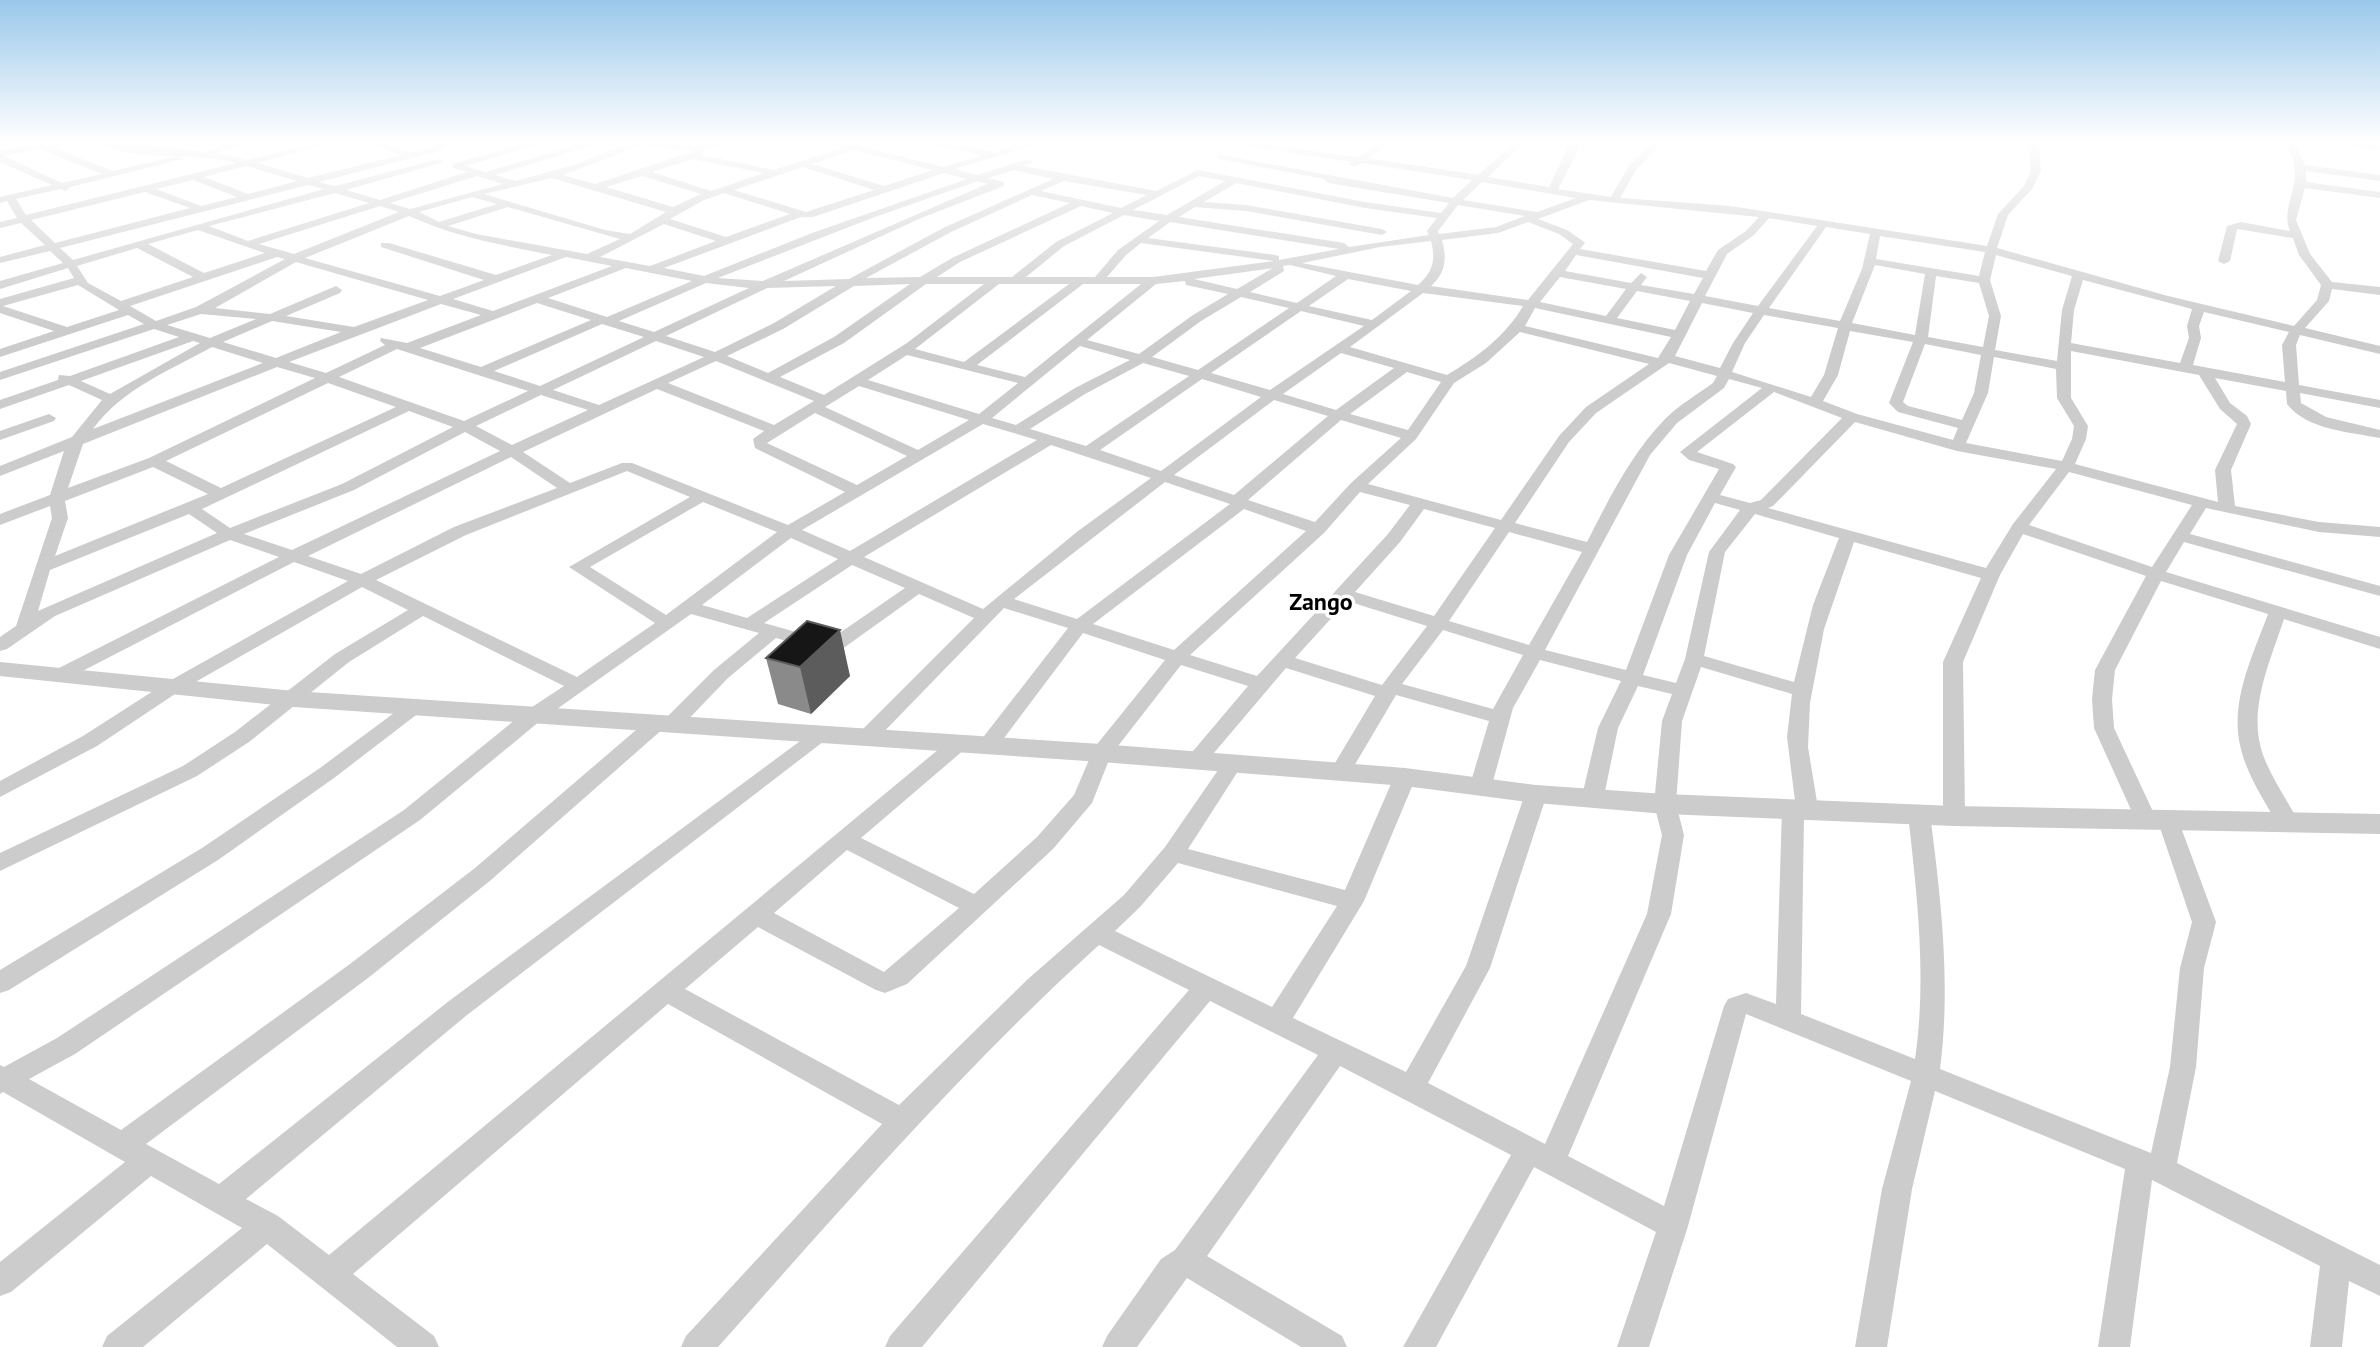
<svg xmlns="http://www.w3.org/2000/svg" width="2380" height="1347" viewBox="0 0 2380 1347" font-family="'PT Sans',sans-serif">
	<rect width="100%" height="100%" fill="#fff"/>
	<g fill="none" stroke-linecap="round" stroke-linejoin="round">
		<!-- minor -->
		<g fill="#ccc" fill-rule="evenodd">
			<path d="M57,140H77L51,147L113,171L178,156L183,159L70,187L66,191L60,189L16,199L26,215L236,163C193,150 131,164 94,140L206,152L240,140H255L216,153L247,160L328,140H344L257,163L308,178L401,155L360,140C379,140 392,149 409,152C426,154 441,140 458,140L442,150L319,182L335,186L439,159L444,162L346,190L380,200L467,172L453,168V164L537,140H552L466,166L485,172L594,140H609L495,175L515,181L530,177L577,164L636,140L699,146L718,140H733L705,150L701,155L774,170L844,147L822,140H838L943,167L983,155L935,145V141L995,152L1036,140H1051L954,169L977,175L1028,159L1033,162L1024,166L1156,191L1198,170L1365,202L1441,213L1449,203L1328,183L1324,179L1216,158L1221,155L1453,198L1472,180L1362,163L1354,167L1349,164L1351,162L1208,140H1234L1358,157L1382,140H1393L1368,158L1478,175L1517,140H1527L1488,177L1549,187L1571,140H1581L1580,147L1558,189L1611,197L1628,167L1655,140H1665L1636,170L1620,198L1731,206L1987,246L1998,214L2024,186L2031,171L2028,140H2038L2041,171L2032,189L2008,215L1997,248L2168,296L2294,326L2317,300L2321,285L2299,255L2293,238L2237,229L2230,261L2224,264L2218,261L2227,226L2241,222L2290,231C2278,202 2311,182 2284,140H2294L2305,165L2380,175V181L2306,171V182L2380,192V198L2305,188L2296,220L2310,254L2332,282L2380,287V295L2332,289L2329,301L2305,328L2380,346V354L2300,335L2296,345L2299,385L2380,400V408L2300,393L2301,403L2326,417L2380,430V438C2350,432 2307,430 2287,404L2286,391L2215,378L2230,403L2247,416L2251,424L2231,470L2235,506L2319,522L2380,527V537L2319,532L2206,508L2190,534L2380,586V596L2184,542L2166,572L2380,637V649L2284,619C2270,662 2247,710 2263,755C2272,779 2287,800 2299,822L2296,828L2288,830L2280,828C2265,802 2246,774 2240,745C2230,701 2253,655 2268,614L2161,581L2115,670L2112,699L2114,728L2156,818L2153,823L2145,826L2137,823L2094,728L2092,699L2095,670L2146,576L2023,534L2000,575L1963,662L1965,816L1962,821L1954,824L1946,821L1943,816V662L1981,578L1854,542L1824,629L1810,703L1808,747L1818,808L1815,813L1804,815L1801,1014L1915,1059C1927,978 1917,895 1908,814L1911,809L1919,806L1927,809L1930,814C1941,899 1951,984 1940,1069L2151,1153L2170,1067L2180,968L2192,922L2157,819L2160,814L2168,811L2176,814L2216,922L2204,968L2196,1067L2177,1163L2380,1265V1296L2349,1281L2342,1347H2310L2320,1266L2152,1180L2130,1347H2098L2125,1169L1935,1091L1912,1189L1887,1347H1855L1882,1189L1911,1081L1746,1014L1688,1226L1649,1347H1617L1656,1232L1534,1167L1436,1347H1403L1511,1155L1340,1066L1207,1256L1342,1336L1347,1347H1301L1187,1278L1137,1347H1102L1107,1336L1161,1259L1175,1250L1318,1055L1210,1001L922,1347H885L890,1336L1189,990L1099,945C962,1069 841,1209 718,1347H681L686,1336L882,1124L668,1004L353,1274L434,1336L439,1347H397L267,1244L143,1347H102L107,1336L242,1228L151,1176L11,1292L0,1296V1262L125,1162L3,1092L0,1094V1065L4,1067L57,1038L404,810L526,711L564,686L423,616L349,662L249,742L197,776L0,871V853L183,766L235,732L335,654L408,610L362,587L178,692L97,746L0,797V781L83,736L164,684L348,581L294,562L67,679H53L50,675L53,671L279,557L230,540L55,616L7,649L0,651V637L16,626L52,518L50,506L0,525V514L50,495L64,451L0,476V466L72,437L102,400L69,385L0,409V400L58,380L59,375L70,376L179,337L154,329L0,380V372L144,324L128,315L0,357V349L54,331L0,313V299L74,278L68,268L0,289V281L63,263L50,251L0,263V257L45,245L21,223L0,228V222L17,218L7,201L0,203V197L52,185L0,162V151ZM641,145L694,151L595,184L563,175ZM40,149L102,174L62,183L4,156ZM854,150L933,170L884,186L812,164ZM693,159L764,173L711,191L652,172ZM246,166L297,181L248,194L204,177ZM803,167L874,190L806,212L734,190ZM1014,170L1053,179L943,228L849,279L784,281L921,218L1004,186V182L988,178ZM944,173L967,179L812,233L704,276L664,268L801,217H813ZM477,176L503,184L410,209L390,203ZM642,176L701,194L673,207L606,187ZM1199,176L1225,181L1167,215L1133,210ZM552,178L666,212L630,234L605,230L484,194ZM193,180L237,197L201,206L156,189ZM978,181L987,184L763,281L718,278L872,218ZM1064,181L1147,195L1121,208L1041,191ZM1482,182L1576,198L1537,212L1463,200ZM1236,183L1365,208L1437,218L1427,231L1429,235L1349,247L1344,243L1179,217L1195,207L1246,211L1382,235L1387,232L1382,229L1246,205L1204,202ZM308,185L324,189L73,260L60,248ZM145,192L190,208L55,243L31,220ZM335,193L369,203L248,241L209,226ZM724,193L790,214L726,237L670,219L704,200ZM1032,195L1070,203L952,258L920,277L866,278L951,232ZM472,197L497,204L439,222L419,212ZM1589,200L1759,217L1746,231L1718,250L1706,271L1580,249L1585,243L1583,241L1567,230L1538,219ZM1458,205L1525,216L1496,227L1439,234L1438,231ZM380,206L399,212L294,254L259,244ZM1081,206L1113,213L1056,242L1012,277H937L960,262ZM508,207L620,239L587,254L476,234L448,226ZM1124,215L1159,221L1118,250L1095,277H1026L1064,246ZM409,216C455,237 502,245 552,255L496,275L389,243H381V247L484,280L440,296L305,258ZM1769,218L1817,226L1758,306L1705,296L1727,254L1754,235ZM1170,222L1339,249L1279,260V256L1275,255L1148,238ZM1528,222L1559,234L1573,244L1528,300L1431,286C1446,273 1447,258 1442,240L1498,233ZM664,224L716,241L650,266L600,257ZM1826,227L1870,234L1862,269L1840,321L1769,308ZM198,230L265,253L204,273L148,244ZM1880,236L1985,252L1979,276L1876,259ZM1431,241C1436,260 1433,272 1418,285L1302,263L1380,247ZM1141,243L1274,261L1153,277H1107L1126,255ZM137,248L193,277L121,301L88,283L77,266ZM1576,255L1703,278L1694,294L1641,285L1647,277L1641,273L1631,283L1565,271ZM1996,255L2072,276L2062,310L2057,361L1995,350L2001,316L1990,280ZM277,257L285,259L196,307L156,321L130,306ZM566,257L612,266L493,311L453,299ZM296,262L428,300L354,327L286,316L340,293L342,290L336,286L270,314L215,308ZM1290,265L1336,276L1297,303L1250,292L1284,271L1283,266ZM1875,265L1925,274L1915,335L1852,323ZM626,268L692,281L607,317L548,298ZM1273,268L1237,289L1194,279ZM1936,276L1979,283L1989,316L1983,347L1928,337ZM1560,277L1626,289L1606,316L1540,302ZM1348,279L1411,291L1372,320L1309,306ZM2083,280L2192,309L2187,326L2189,338L2180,363L2071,343L2074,310ZM1185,281L1186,285L1228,294L1193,315L1139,354L1087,340L1156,284ZM706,283L749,288L654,332L619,321ZM910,284L834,337L768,373L727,356L783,329L854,286ZM926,284H984L907,343L824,395L780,377L844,343ZM999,284H1069L964,362L915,349ZM1083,284H1141L1025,377L977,365ZM78,285L119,310L67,327L3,306ZM836,286L774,323L715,352L666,336L767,288ZM1637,291L1690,301L1675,330L1617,318ZM1423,293L1523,306C1505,337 1477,357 1447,375L1350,347ZM1241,297L1289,308L1198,370L1152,357L1201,321ZM537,303L591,320L481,367L420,348ZM1702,303L1753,313L1733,343L1720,368L1675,356ZM441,304L481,315L407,343L381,338L380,341L385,345L326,373L289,362ZM1535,308L1671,337L1658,358L1525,326ZM1301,311L1364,326L1270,390L1211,373ZM2204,312L2289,332L2282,345L2285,382L2193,365L2201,338L2199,326ZM201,314L256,319L210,338L167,325ZM1764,315L1838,328L1824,375L1811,397L1732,372L1745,343ZM272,321L341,332L276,358L223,342ZM602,324L644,337L540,386L494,371ZM1850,331L1913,342L1889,403L1898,412L1958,428L1953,440L1857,414L1823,401L1838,375ZM1520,332L1649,364L1586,407L1559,436L1501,520L1368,484L1416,439L1454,383L1486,363ZM193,341L200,343L110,394L81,381ZM656,341L704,357L599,405L553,390ZM1925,344L1981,355L1974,393L1962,420L1908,406L1903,402ZM1080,346L1130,360L1075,388L1016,425L992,418ZM212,347L263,363L93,429C122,389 170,370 212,347ZM397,349L528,391L464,421L339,377ZM2071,351L2199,375L2220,409L2237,424L2215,470L2218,502L2075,464L2086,439L2088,426L2071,398ZM1341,353L1394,368L1336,410L1283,394ZM907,355L1018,383L979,414L868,380ZM1994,357L2056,369L2057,398L2074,426L2072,439L2062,461L1966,443L1988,393ZM716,361L814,401L774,425L668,383ZM1143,363L1189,376L1086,446L1030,429L1085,394ZM1669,363L1717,376L1713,383C1698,394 1679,405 1665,419C1631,454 1609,499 1587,542L1515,523L1569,442L1596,413ZM277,367L315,378L149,458L68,488L83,444ZM1407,372L1441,382L1408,430L1350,414ZM1202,379L1261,397L1161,471L1100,450ZM1729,379L1762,388L1680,452L1689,460L1719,469L1669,555L1626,670L1545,650L1650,455L1677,423L1724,388ZM328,383L396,407L221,488L166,461ZM859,386L969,420L918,450L825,407ZM657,389L764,431L753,439L755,448L845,492L788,525L632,463H622L570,483L523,452ZM1774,392L1842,418L1761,500L1750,503L1720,495L1736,467L1733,464L1697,452ZM541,395L588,410L512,445L476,426ZM1274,400L1328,416L1234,495L1174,475ZM409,411L453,427L342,484L230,528L202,509ZM815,413L907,456L857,485L767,443ZM1341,420L1401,438L1351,483L1315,522L1248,500ZM1855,422L1957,451L2056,469L2013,524L1986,568L1768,508L1773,506ZM983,424L1037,440L850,551L802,530ZM465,432L500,451L292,550L244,534L354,490ZM1051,445L1151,478L1078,531L983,609L864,557ZM511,457L557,488L454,527L361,574L308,556ZM153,467L208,494L55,556L68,518L65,501ZM627,471L690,497L569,567L655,623L577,677L376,580L466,535ZM2069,472L2192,505L2152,567L2029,525ZM1165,482L1230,504L1077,619L1014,599ZM1360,492L1410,505L1388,534L1257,676L1190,655L1324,533ZM703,502L777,532L666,615L590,567ZM1715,503L1740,510L1709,552L1685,659L1676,683L1643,675L1687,555ZM1244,509L1306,531L1174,650L1093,624ZM1424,509L1495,528L1434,616L1355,592L1400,542ZM189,514L217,533L38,611L50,570ZM1755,514L1839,538L1813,605L1794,682L1704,656L1725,552ZM1509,532L1582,552L1529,645L1449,621ZM791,538L838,559L747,618L702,605ZM852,565L905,588L828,641L764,623ZM919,594L974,618L859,733L856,738L859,743H873L1004,608L1068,628L981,740L978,745L981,750H995L1083,633L1165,660L1094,748L1074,795L1037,837L974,894L861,838L965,749L968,744L965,739H951L329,1255L278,1216L246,1199L467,1015L832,735L829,730H815L449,1001L219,1184L146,1144L368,978L491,880L664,728L672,731L679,729L728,678L776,638L831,654L838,652ZM1347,601L1427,626L1382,685L1295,658ZM691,614L759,633L714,670L665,719L657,716L650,718L475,868L350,964L121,1130L29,1079L75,1054L420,820L540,721ZM1443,630L1523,655L1493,709L1402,684ZM1540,660L1621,681L1598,728L1582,796L1585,801L1593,803L1601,801L1604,796L1618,728L1638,686L1672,694L1662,721L1654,804L1662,835L1647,914L1545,1144L1428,1083L1490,968L1547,794L1544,789L1536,787L1528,789L1525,794L1466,966L1406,1072L1293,1018L1364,901L1416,777L1412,772L1405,770L1398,772L1394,777L1345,890L1188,849L1242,765L1239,760H1225L1165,847L1124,895L1028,979L899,1105L685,989L758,927L876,990L885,993L907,984L1053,849L1092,803L1111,755L1181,665L1248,686L1188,757L1185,762L1188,767H1202L1286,668L1375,696L1329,773L1333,778H1347L1396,695L1489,721L1470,785L1473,790L1481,792L1489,790L1492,785L1513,708ZM1701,667L1792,694L1787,737L1795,801L1785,803L1782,808L1776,1004L1746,993L1728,999L1724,1006L1664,1206L1568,1156L1671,914L1684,835L1676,804L1682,721ZM847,850L959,908L884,972L774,913ZM1178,863L1337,906L1272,1007L1115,931L1140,907Z"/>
			<path d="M2326,140L2380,144V150L2331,143Z"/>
			<path d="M49,414L56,418L54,421L0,440V431Z"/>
			<path d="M413,702L420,704L423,708L420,712L334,778L218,860L9,990L0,993V970L202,848L320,768L406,704Z"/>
		</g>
		<!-- tertiary -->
		<path fill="#ccc" fill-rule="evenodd" d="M0,662L294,691L1101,744L1405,768L1536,785L1665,794L1954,806L2380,814V834L1954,826L1665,814L1536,803L1405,786L1101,762L294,707L0,676Z"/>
	</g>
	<!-- wall -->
	<path fill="#8a8a8a" d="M766,658L850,676L811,714L778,704Z"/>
	<!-- shaded-wall -->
	<path fill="#5c5c5c" d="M840,630L850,676L811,714L800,667Z"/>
	<!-- building -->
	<path fill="#161616" stroke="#5c5c5c" stroke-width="2" d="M807,621L840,630L800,667L766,658Z"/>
	<!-- sky -->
	<linearGradient id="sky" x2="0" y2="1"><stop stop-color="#9ac8eb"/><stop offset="0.43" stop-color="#fff"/><stop offset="1" stop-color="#fff" stop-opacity="0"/></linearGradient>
	<rect width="2380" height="329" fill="url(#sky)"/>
	<g text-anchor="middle" stroke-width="7" stroke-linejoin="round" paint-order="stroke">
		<!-- district labels -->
		<g font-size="24" font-weight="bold" fill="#000" stroke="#fff">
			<text x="1321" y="610">Zango</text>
		</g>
	</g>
</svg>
